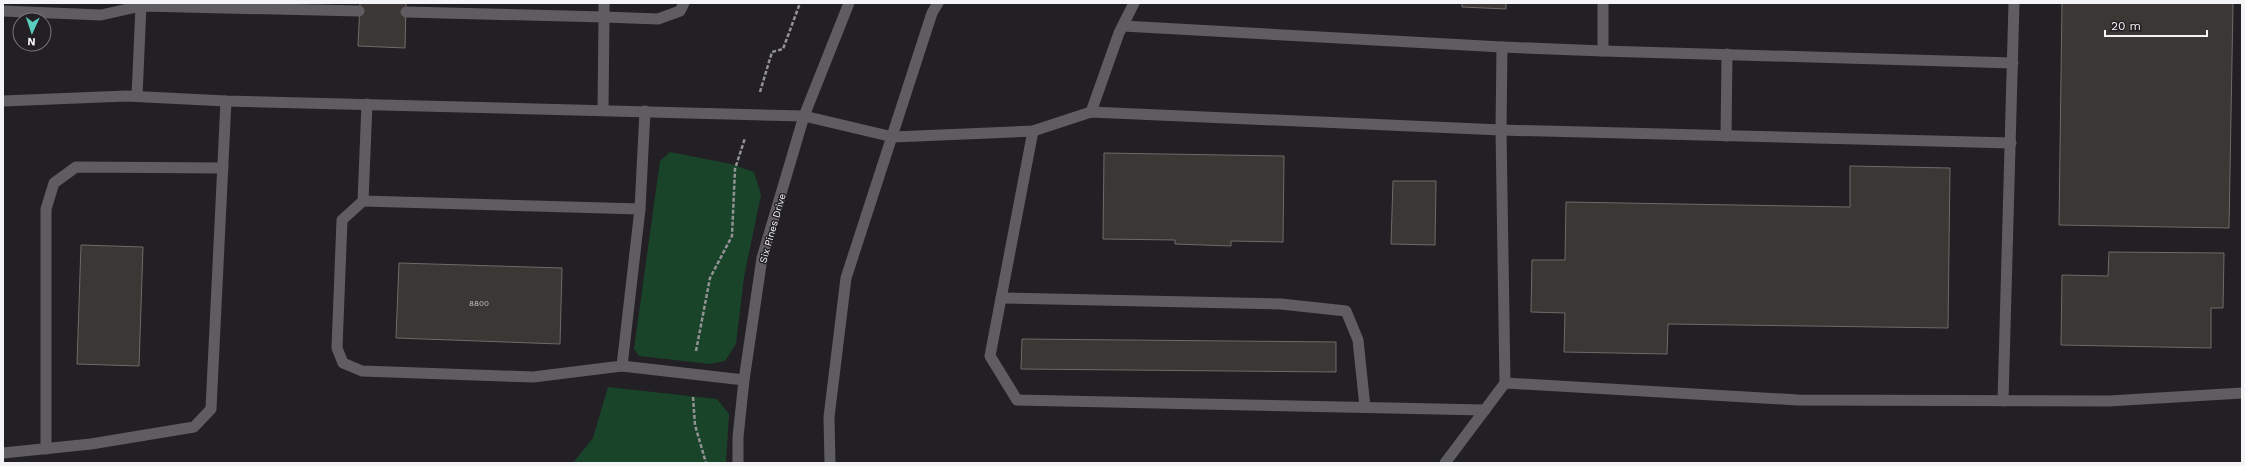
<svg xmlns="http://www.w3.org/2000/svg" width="2245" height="466" viewBox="0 0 2245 466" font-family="'Work Sans',sans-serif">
	<rect width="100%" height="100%" fill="#222024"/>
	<!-- green -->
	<g fill="#194429">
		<path d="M670,152L731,164L754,172L761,195L744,277L736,344L725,361L710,364L639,356L634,349L660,161Z"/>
		<path d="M608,387L717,399L729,414L726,463H573L593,438Z"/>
	</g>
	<!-- building -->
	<g fill="#3b3734" stroke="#6f6a67">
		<path d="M360,3H406L405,48L358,46Z"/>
		<path d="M1462,3H1506V9L1462,7Z"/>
		<path d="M2062,3H2233L2229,228L2059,225Z"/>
		<path d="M1104,153L1284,156L1283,242L1231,241V246L1175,244V240L1103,239Z"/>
		<path d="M1850,166L1950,168L1948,328L1668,324L1667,354L1564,352L1565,313L1531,312L1532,260H1565L1566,202L1850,207Z"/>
		<path d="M1393,181H1436L1435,245L1391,244Z"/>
		<path d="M81,245L143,247L139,366L77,364Z"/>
		<path d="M2109,252L2224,253L2223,308H2211V348L2061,345L2062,275L2108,276Z"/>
		<path d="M399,263L562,268L560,344L396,338Z"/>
		<path d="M1022,339L1336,342V372L1021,369Z"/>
	</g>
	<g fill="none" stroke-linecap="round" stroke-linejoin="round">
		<!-- path -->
		<g stroke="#939295" stroke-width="2.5" stroke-dasharray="4 2" stroke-linecap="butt">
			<path d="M760,92L772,52L783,49L800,3"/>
			<path d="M696,351L710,278L732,236L735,169L745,138"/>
			<path d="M693,397L695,425L706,463"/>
		</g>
		<!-- service -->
		<g stroke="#5f5d61" stroke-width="11">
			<path d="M604,3V17L658,19L680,11L684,3"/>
			<path d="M3,11L101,15L141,6"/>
			<path d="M406,12L604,17L603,110"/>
			<path d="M1123,26L1502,47"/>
			<path d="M1603,51L2013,63"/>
			<path d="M137,96L141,6L359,11"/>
			<path d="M367,104L363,201L640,209L645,111"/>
			<path d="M1091,112L1119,33L1134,3"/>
			<path d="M1033,131L990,356L1017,400L1485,410"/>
			<path d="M1726,136L1727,54"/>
			<path d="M893,137L1033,131L1091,112L1501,130L2011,143"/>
			<path d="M363,201L342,220L337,348L343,363L362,371L533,377L622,366"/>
			<path d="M640,209L622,366L744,380"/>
			<path d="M1001,298L1281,304L1346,311L1358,340L1365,407"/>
			<path d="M1505,383L1501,130L1502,47L1603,51V3"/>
			<path d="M2003,401L2014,3"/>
			<path d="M46,449V209L54,183L76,167L223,168"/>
			<path d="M3,453L91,444L194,427L211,409L226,101"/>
			<path d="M1445,463L1505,383L1798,400L2109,401L2242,393"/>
		</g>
		<!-- minor -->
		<path stroke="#5f5d61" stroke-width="11" d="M3,101L126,96L226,101L804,116L893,137"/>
		<!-- tertiary -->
		<g stroke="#5f5d61" stroke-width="11">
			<path d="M738,463V437L744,380L762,258L804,116L849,3"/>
			<path d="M830,463L829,417L846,278L932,13L938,3"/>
		</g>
	</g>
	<g text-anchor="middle" stroke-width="3" stroke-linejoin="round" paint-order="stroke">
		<!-- number labels -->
		<g font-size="8" fill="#c6c4c5">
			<text x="479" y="306">8800</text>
		</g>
		<!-- street labels -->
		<g font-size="10" fill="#f4f3f5" stroke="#222024">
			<text transform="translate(772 228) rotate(-74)" y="4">Six Pines Drive</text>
		</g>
	</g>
	<!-- border -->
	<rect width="2245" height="466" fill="none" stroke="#f4f3f5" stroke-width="8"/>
	<!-- north arrow -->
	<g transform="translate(32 32) rotate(183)"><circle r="19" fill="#222024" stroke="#767478"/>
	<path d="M0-3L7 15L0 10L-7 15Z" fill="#5acebe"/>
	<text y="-6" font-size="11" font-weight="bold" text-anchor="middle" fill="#f4f3f5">N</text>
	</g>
	<!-- scale -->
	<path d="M2105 30v6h102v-6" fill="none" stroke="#f4f3f5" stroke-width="2"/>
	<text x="2111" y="30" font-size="12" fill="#f4f3f5" stroke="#222024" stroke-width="3" paint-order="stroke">20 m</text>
</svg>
